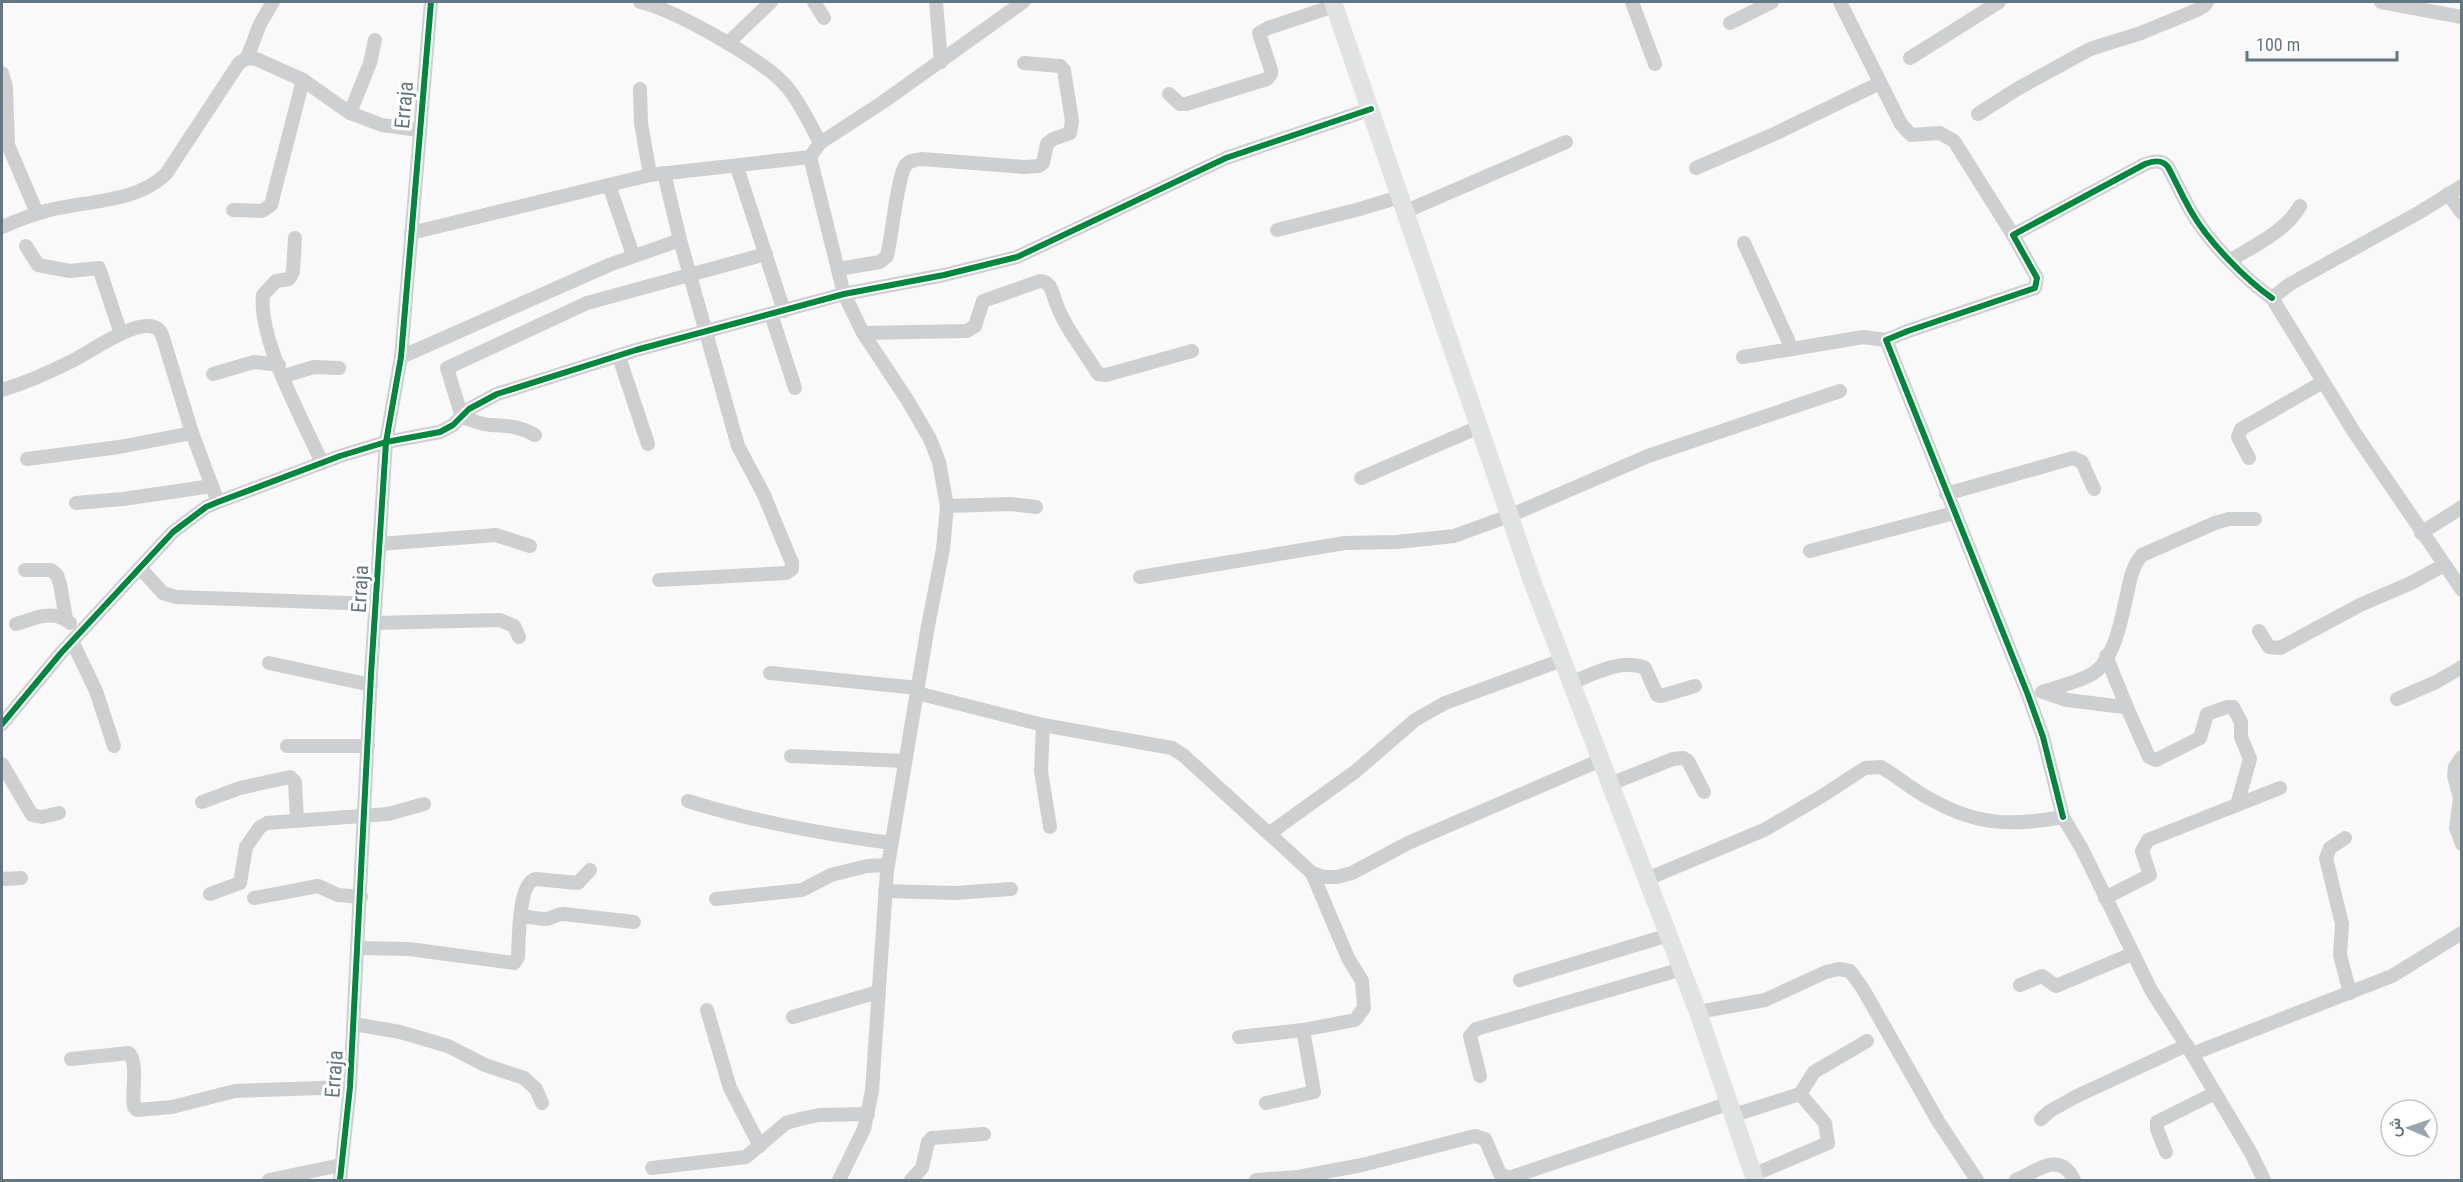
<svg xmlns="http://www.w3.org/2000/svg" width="2463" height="1182" viewBox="0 0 2463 1182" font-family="'Roboto Condensed',Vazirmatn,sans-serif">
	<rect width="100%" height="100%" fill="#f9f9f9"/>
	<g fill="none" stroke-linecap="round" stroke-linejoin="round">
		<!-- minor -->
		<g stroke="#cecfd0" stroke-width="14">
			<path d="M640,2C675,10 764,60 787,87C801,104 810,124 820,143"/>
			<path d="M814,2L824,18"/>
			<path d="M936,2L941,62"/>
			<path d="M1632,2L1655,64"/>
			<path d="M1840,2L1901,124L1911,135L1940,133L1954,141L2013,235"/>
			<path d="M2381,2L2462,17"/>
			<path d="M1730,23L1772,2"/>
			<path d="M728,43L771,2"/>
			<path d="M247,58L260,24L273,2"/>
			<path d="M1910,58L1999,2"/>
			<path d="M2,73L6,87L8,145L37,213"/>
			<path d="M640,89L641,123L650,175"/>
			<path d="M1169,94L1180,104H1186L1267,79L1271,74V70L1259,33L1268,28L1334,6"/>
			<path d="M350,113L370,63L375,40"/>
			<path d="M1978,114L2017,89L2090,49L2141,33L2197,10L2204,6L2207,2"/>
			<path d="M810,157L844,294L863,333L908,401L930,439L939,462L947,506L943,549L928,626L887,871L872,1091L864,1129L839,1180"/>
			<path d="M737,167L784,311"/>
			<path d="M1696,168L1772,135L1880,83"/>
			<path d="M609,185L633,255"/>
			<path d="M2462,186L2420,212L2290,284L2272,298L2354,432L2462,590"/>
			<path d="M2448,194L2462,213"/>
			<path d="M233,210L262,211L271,205L303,80"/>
			<path d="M1404,212L1566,142"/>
			<path d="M2,227C16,221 31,215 46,211C85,200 135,204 166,174L239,63L247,58L256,59L303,80L350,113L382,125L419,130"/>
			<path d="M1277,230L1360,209L1399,197"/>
			<path d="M411,233L650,175L810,157L820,143L883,102L1023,2"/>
			<path d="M295,238L293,272L289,279L276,281L263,295C258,340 303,420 322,463"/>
			<path d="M1744,243L1792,349L1863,337L1886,340"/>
			<path d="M26,246L38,265L70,271L99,268L121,334"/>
			<path d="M2231,260C2255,245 2286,231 2300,206"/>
			<path d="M838,269L880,262L887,256C892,236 897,180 905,166C909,160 916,160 922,159L1024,167L1039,166L1043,163L1047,144L1053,139L1070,133L1072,121L1064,70L1060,66L1024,63"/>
			<path d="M771,314L795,388"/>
			<path d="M863,333L967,331L975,326L983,301L1040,281C1050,282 1051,288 1054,297C1062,324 1083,349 1098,374L1106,375L1192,351"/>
			<path d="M401,357L609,265L680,240"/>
			<path d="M619,357L648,444"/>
			<path d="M1743,357L1792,349"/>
			<path d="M213,374L254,362L279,365"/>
			<path d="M284,376L314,367L339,368"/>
			<path d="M2,390C25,383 48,373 70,362C89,353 133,320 154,327C161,329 162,335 164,341L192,433L218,502"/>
			<path d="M535,435C520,426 508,426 491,425C482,425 471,420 462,417L447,368L587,303L766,254"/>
			<path d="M2249,458L2238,437L2241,429L2323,382"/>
			<path d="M27,459L119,447L192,433"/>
			<path d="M1361,478L1479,427"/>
			<path d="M1946,494L2073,458L2082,462L2094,489"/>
			<path d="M76,503L123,499L212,486"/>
			<path d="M947,506L1011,504L1036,507"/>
			<path d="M2421,533L2462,507"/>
			<path d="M379,544L496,535L530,546"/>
			<path d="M1810,551L1954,513"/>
			<path d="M140,568L163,593L176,597L376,604"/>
			<path d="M25,570H51L57,575L60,584L66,619"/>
			<path d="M1140,577L1345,543L1397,542L1454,536L1509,516L1648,456L1840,391"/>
			<path d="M659,580L786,573L792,569V563L764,495L738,446L680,240L664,173"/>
			<path d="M375,623L500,620L514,626L519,637"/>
			<path d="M16,624C33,619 54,608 70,623"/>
			<path d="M2259,631L2269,647L2280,648L2360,605L2411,583L2444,565"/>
			<path d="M72,641L96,691L114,746"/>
			<path d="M2106,656L2128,710"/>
			<path d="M269,663L371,685"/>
			<path d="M770,673L918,688"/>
			<path d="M1571,683C1593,674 1622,658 1645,668L1657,695L1661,696L1695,686"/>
			<path d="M2042,692C2058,686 2081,682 2095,672C2115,657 2122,617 2127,594C2130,581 2132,566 2142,555L2215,523L2229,519H2255"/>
			<path d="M2043,692L2067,700L2124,707L2128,710L2149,757L2156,760L2200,738L2207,714L2227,707H2233L2241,722V737L2250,759L2237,805"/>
			<path d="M917,693L1043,725L1172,748L1183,755L1312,873L1324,877H1337L1352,873L1408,843L1601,760"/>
			<path d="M2397,699L2436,682L2462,667"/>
			<path d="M2,724L61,653L173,532L206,507L218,502L340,456L386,442L440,432L453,425L469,409L497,394L636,350L844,294L944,275L1017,257L1226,158L1371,109"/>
			<path d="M1043,725L1041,771L1050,827"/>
			<path d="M287,746H368"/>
			<path d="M791,756L905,761"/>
			<path d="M2462,757L2455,767L2454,776L2460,798L2456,828L2462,844"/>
			<path d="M2,764L32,815L42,817L59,813"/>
			<path d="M1610,784L1673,759L1683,758L1688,761L1704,792"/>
			<path d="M688,801C754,822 823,834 891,843"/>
			<path d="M202,802L240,788L290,777L295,782L297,820"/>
			<path d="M2063,817L2043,737L2028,695L1886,340L1908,331L2035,288L2037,278L2013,235L2145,164C2153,161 2162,159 2168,167C2176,182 2183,198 2192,213C2208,241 2246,280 2272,298"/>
			<path d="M1270,833L1356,771L1415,720L1445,703L1562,660"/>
			<path d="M2345,838L2330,848L2326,858L2342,924L2340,955L2350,993"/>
			<path d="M2,879L21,878"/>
			<path d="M1647,879L1764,830L1822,796L1865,768L1881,767C1898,777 1914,791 1932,800C1978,826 2013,826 2063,817L2082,849L2151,990L2192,1054L2251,1153L2264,1180"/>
			<path d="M885,891L955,893L1011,889"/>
			<path d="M210,894L240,883L246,847L260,827L267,823L388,814L424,804"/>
			<path d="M254,898L318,886L338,895L361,897"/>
			<path d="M2105,898L2150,875L2142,851L2148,840L2280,788"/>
			<path d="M716,899L802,890L831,875L867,866L888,865"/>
			<path d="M521,916C529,917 538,919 546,919C553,918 556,914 564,914L634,922"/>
			<path d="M358,948L409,949L514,963L518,957C519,940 518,882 536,879L578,883L590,870"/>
			<path d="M1520,980L1669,935"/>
			<path d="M2020,985L2042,976L2056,986L2132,954"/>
			<path d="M707,1010L730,1088L760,1146"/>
			<path d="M1698,1012L1765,1000L1826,972L1839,969L1850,971L1863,989L1938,1121L1977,1180"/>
			<path d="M793,1017L878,992"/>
			<path d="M354,1024L400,1032L448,1046L485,1065L524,1078L536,1089L542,1103"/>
			<path d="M1239,1037L1303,1030"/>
			<path d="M2192,1054L2392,976L2462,933"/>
			<path d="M71,1059L129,1053C139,1066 131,1092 134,1107L137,1110L172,1107L235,1091L350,1087"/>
			<path d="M1480,1076L1470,1036L1476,1029L1682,969"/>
			<path d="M1266,1103L1314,1092L1303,1030L1355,1020L1364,1008L1362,981L1348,958L1312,873"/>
			<path d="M1734,1115L1800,1094L1814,1072L1867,1041"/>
			<path d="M2041,1119L2050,1111L2077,1096L2187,1045"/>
			<path d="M2166,1152L2157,1129V1122L2215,1093"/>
			<path d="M652,1168L746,1157L786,1123L800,1119L819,1115L868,1114"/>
			<path d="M1753,1175L1828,1143L1825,1123L1800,1094"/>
			<path d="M269,1180L341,1165"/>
			<path d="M340,1180L350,1087L371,674L386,442L401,357L431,2"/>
			<path d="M911,1180L922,1168L928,1142L932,1138L984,1134"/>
			<path d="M1256,1180L1298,1177L1362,1165L1475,1136L1485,1139L1500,1174L1509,1178L1730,1103"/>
			<path d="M2016,1180C2039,1170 2060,1151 2074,1180"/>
		</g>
		<!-- major -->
		<path stroke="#e1e2e2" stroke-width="18" d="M1333,2L1532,581L1698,1012L1755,1180"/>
		<defs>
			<g id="cycleway">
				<path d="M2,724L61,653L173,532L206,507L218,502L340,456L386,442L440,432L453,425L469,409L497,394L636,350L844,294L944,275L1017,257L1226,158L1371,109"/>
				<path d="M2063,817L2043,737L2028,695L1886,340L1908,331L2035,288L2037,278L2013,235L2145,164C2153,161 2162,159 2168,167C2176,182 2183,198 2192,213C2208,241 2246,280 2272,298"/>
				<path d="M340,1180L350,1087L371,674L386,442L401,357L431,2"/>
			</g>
		</defs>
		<!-- cycleway casing -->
		<use href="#cycleway" stroke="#fff" stroke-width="10"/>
		<!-- cycleway -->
		<use href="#cycleway" stroke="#00873e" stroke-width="6"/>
	</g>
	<g text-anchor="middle" stroke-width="6" stroke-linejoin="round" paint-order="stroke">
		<!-- street labels -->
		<g font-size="21" fill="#657683" stroke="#fff">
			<text transform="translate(404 105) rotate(-85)" y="7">Erraja</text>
			<text transform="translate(360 589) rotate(-87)" y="7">Erraja</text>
			<text transform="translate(334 1074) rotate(-86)" y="7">Erraja</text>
		</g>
	</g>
	<!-- border -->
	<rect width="2463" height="1182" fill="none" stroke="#657683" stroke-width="6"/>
	<!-- north arrow -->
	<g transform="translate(2409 1128) rotate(272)"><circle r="28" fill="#ffffff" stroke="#c1c8cd" stroke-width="1.5"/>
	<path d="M0-4.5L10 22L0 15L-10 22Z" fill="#99a4ac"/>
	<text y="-9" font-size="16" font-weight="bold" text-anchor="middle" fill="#657683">ش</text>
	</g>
	<!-- scale -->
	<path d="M2247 51v9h150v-9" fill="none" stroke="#657683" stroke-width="3"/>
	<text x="2256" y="51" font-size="18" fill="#657683" stroke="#ffffff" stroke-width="4.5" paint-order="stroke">100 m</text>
</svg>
